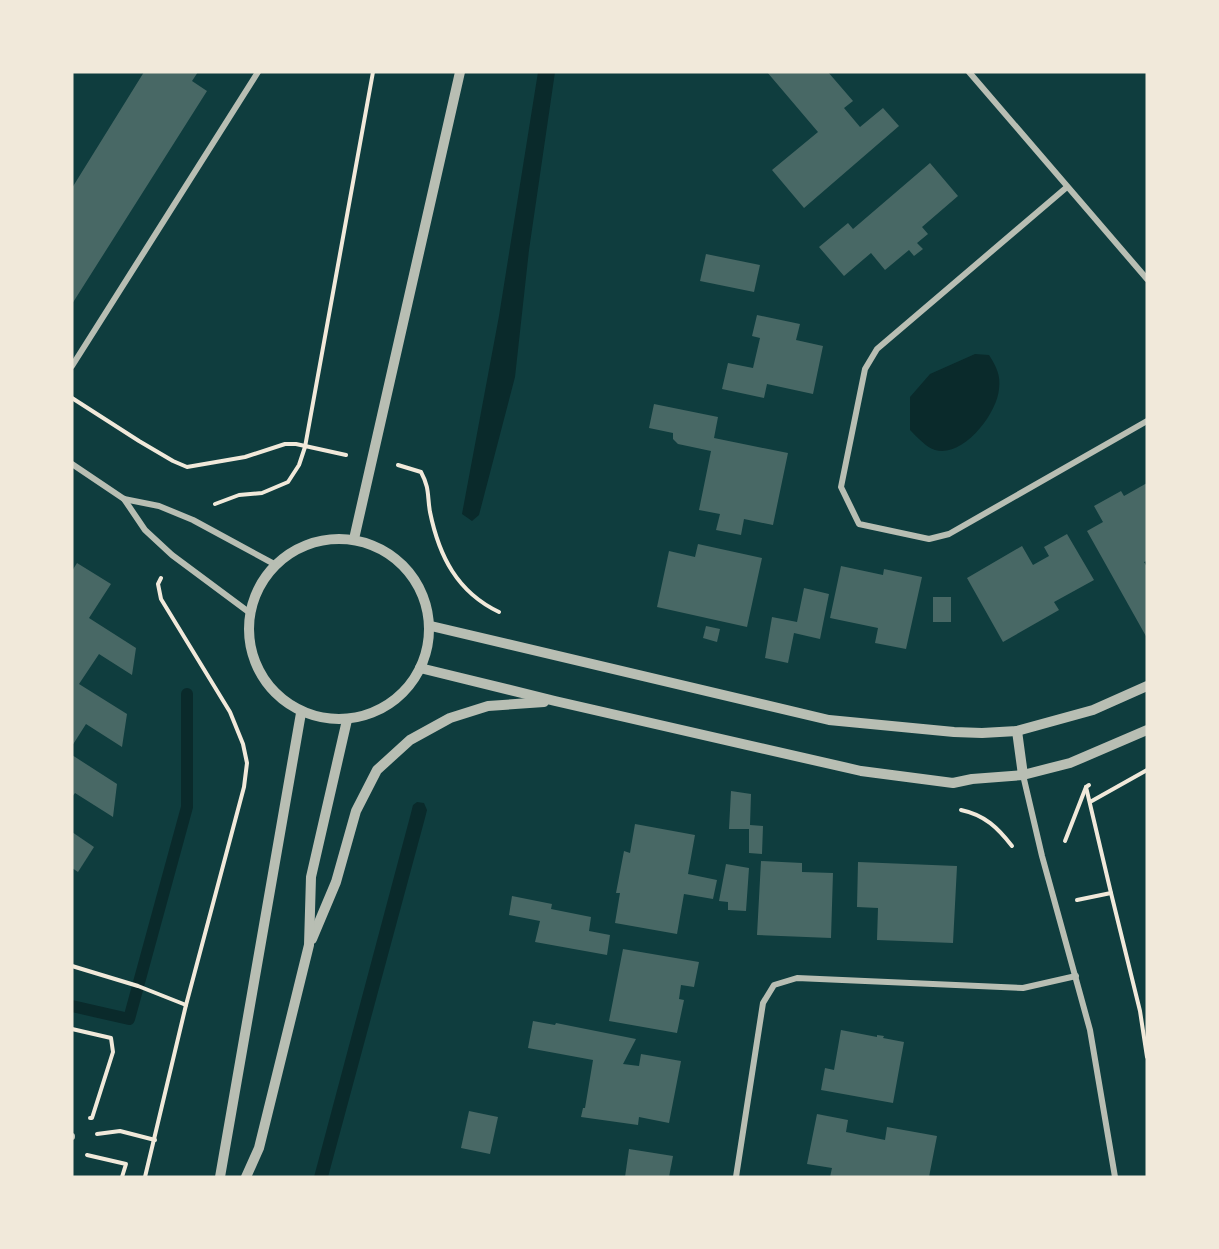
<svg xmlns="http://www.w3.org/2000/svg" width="1219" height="1249" viewBox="0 0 1219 1249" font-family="'Asap Condensed',sans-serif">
	<rect width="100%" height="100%" fill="#0f3d3e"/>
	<!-- water -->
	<g fill="#0a2a2b">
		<path d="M538,72H555L529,250L515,377L479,515L472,521L462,514L499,316Z"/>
		<path d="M975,354L989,355C996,366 1001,375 999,389C997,414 963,458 935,450C927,448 916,436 910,430V397L930,374Z"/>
		<path d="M417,802L424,803L427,810L425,818L328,1177H314L411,813L413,805Z"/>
	</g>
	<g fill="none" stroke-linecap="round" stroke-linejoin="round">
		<!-- stream -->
		<path stroke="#0a2a2b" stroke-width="12" d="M72,1006L129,1019L187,807V694"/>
	</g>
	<!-- building -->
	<g fill="#486865">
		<path d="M144,72H198L192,81L207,91L72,304V188Z"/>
		<path d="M767,72H828L853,101L844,108L860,127L883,108L899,126L804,208L772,170L818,132Z"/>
		<path d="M930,163L958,196L922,227L928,234L917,243L923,249L914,256L909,250L885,270L871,253L844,276L819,247L848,223L853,229Z"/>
		<path d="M706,254L760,265L754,292L700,281Z"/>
		<path d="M757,315L800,324L796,340L823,346L813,394L767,384L764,398L722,389L728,363L753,368L760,338L752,336Z"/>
		<path d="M654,404L718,417L714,438L788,453L773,525L744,519L741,535L716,530L720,514L699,510L711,451L678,444L673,439V433L649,428Z"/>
		<path d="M1147,483V561L1144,562L1147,567V638L1087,531L1103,522L1094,506L1121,491L1124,496Z"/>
		<path d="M1067,534L1094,580L1054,602L1059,610L1003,642L967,578L1022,546L1033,565L1049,556L1044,547Z"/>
		<path d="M698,544L762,558L747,627L657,607L669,551L695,557Z"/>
		<path d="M77,563L111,584L89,618L136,648L132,675L99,654L79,684L127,714L122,747L86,724L72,746V571Z"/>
		<path d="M841,566L883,575L884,569L922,577L906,649L875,643L878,628L830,618Z"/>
		<path d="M804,588L829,594L820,639L794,633L788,663L765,658L772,617L797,622Z"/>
		<rect x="933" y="597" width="18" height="25"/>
		<path d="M706,626L720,629L717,642L703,638Z"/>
		<path d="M72,755L117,784L113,817L75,793L72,797Z"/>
		<path d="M731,791L751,794L750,825L763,826L762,854L749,853V829H729Z"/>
		<path d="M635,824L695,835L688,874L717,880L713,899L684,894L677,934L615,923L620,893H616L624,851L630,853Z"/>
		<path d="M72,832L94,847L78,872L72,868Z"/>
		<path d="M761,861L802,863V872L833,873L831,938L757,935Z"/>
		<path d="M858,862L957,866L953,943L877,940L878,908L857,907Z"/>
		<path d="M726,864L749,868L746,911L728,910V902L719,901Z"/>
		<path d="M512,896L552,904L551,909L591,917L589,931L610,935L607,955L535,942L540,921L509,915Z"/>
		<path d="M623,949L699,962L694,987L681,985L679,999L684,1000L677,1033L609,1021Z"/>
		<path d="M533,1021L555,1025L556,1023L636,1039L623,1064L639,1066L641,1054L681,1061L669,1123L639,1117L638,1125L581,1117L583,1108H585L593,1060L528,1048Z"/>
		<path d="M841,1030L877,1037V1035L884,1036L883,1038L904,1042L893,1103L821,1090L825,1068L834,1070Z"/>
		<path d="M469,1111L498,1117L490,1154L461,1148Z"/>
		<path d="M817,1114L848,1120L846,1132L885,1140L887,1127L937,1136L929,1177H830L832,1168L807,1164Z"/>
		<path d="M629,1149L673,1156L669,1177H625Z"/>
	</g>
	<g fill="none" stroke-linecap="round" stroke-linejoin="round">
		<!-- path -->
		<g stroke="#f1e9da" stroke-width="4">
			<path d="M72,398L139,441L173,461L187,467L245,457L285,444H296L346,455"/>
			<path d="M398,465L421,472C430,489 427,495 430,512C439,556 457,592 499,612"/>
			<path d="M215,504L239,495L262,493L288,482L299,465L305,447L373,72"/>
			<path d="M1090,802L1147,770"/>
			<path d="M961,810C985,815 998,828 1012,846"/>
			<path d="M1065,841L1086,787L1089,785"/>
			<path d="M1111,893L1140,1011L1147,1057"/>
			<path d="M1077,900L1111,893L1086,787"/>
			<path d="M72,966L138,986L186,1005"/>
			<path d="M72,1029L111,1038L113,1052L92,1118H90"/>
			<path d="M97,1134L120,1131L155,1140"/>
			<path d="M87,1155L126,1164L122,1177"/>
			<path d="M145,1177L186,1005L244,787L247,763L243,744L230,712L161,599L158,584L161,578"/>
		</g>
		<!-- minor -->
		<g stroke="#b8beb3" stroke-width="6">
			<path d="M969,72L1147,279"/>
			<path d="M1067,187L877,349L865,369L841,487L859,524L929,539L949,534L1147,421"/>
			<path d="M72,366L258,72"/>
			<path d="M72,464L124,499L159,506L193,520L276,565"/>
			<path d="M124,499L145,530L172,555L250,613"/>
			<path d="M1023,775L1042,856L1090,1030L1115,1177"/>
			<path d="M72,1136V1137"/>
			<path d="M736,1177L763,1003L774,985L797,978L1023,988L1076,976"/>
		</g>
		<!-- tertiary -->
		<g stroke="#b8beb3" stroke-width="10">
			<circle cx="339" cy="629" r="90"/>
			<path d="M354,539L460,72"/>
			<path d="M431,626L829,720L954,732L982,733L1017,731L1093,710L1147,686"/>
			<path d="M420,668L555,701L861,771L953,783L972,779L1023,775L1070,763L1147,730"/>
			<path d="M1017,731L1023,775"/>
			<path d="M312,939L336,882L356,811L377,770L410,740L450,718L488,706L544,702"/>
			<path d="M220,1177L301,713"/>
			<path d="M246,1177L259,1148L309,945L311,877L347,720"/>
		</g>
	</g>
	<!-- border -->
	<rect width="1219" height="1249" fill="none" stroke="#f1e9da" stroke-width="147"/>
</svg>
